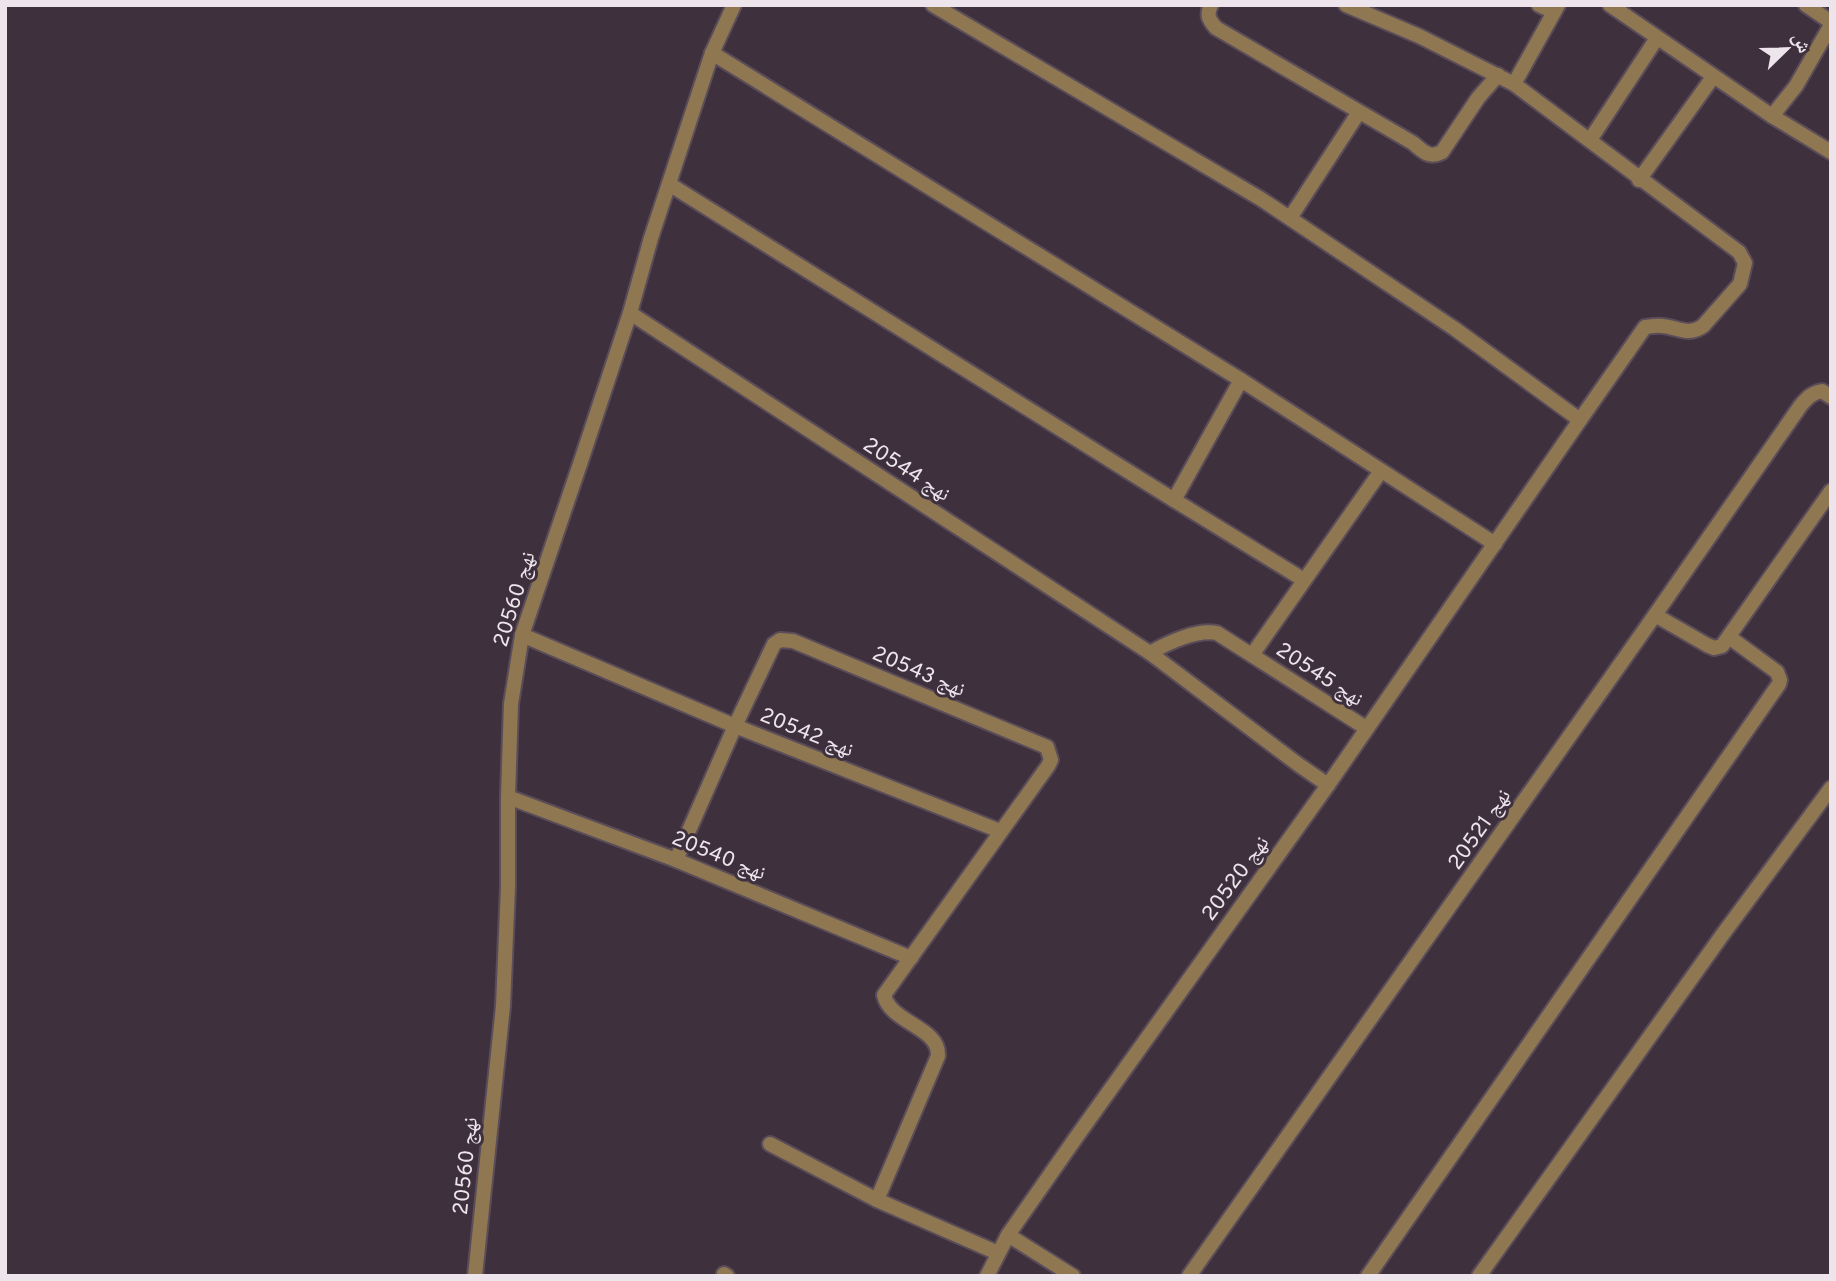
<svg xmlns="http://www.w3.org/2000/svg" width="1836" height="1281" viewBox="0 0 1836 1281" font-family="Overpass,'Noto Naskh Arabic',sans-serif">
	<rect width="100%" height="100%" fill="#3e303d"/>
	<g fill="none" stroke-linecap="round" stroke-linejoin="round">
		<defs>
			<g id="street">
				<path d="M933,5L1261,199L1455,329L1580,420L1645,327C1652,326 1657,325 1663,326C1679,328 1689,336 1703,326L1740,284L1745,263L1739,252L1514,84L1419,36L1346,5"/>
				<path d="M1211,5C1206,15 1209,20 1216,28L1413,143C1423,151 1429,159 1442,152L1478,98L1498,75"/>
				<path d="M1539,5L1554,12"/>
				<path d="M1610,5L1772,116L1831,152"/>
				<path d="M1806,5L1831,22"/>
				<path d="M712,53L1241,380L1495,544"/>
				<path d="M1514,84L1558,5"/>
				<path d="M1772,116L1796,86L1831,25"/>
				<path d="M1590,140L1657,38"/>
				<path d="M1639,180L1713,77"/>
				<path d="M669,184L1174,500L1241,380"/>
				<path d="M1290,218L1359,112"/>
				<path d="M630,313L1150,653C1167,643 1197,629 1217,633L1366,728"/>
				<path d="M1174,500L1304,580"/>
				<path d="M1655,615L1707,645L1714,648L1722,646L1831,491"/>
				<path d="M522,635L735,726L774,644L780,640L793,641L1047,747L1051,760L1048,766L884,995C890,1023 940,1027 938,1056L877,1200"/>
				<path d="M1150,653L1299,765L1328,785"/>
				<path d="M1252,655L1381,471"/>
				<path d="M508,797L676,860L911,958"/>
				<path d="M676,860L735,726L1000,831"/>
				<path d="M770,1144L877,1200L998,1253"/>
				<path d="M1008,1235L1073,1276"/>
				<path d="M724,1274L727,1276"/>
				<path d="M475,1276L503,1006L508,887V797L511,704L522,635L580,464L630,313L651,238L712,53L734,5"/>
				<path d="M987,1276L1008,1235L1075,1139L1328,785L1580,420"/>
				<path d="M1189,1276L1655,615L1801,405C1808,397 1812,393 1822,391L1831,397"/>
				<path d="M1368,1276L1779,684L1780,680L1777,672L1729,637"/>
				<path d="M1479,1276L1723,934L1831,788"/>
			</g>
		</defs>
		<!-- street casing -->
		<use href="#street" stroke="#5a4d59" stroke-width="18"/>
		<!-- street -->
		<use href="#street" stroke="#8f7752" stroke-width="14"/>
	</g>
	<g text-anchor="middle" stroke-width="6" stroke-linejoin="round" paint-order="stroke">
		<!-- street labels -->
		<g font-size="21" fill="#ede4ec" stroke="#3e303d">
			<text transform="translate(907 469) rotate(33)" y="7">نهج 20544</text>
			<text transform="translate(514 599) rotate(-73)" y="7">نهج 20560</text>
			<text transform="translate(919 671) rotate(23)" y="7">نهج 20543</text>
			<text transform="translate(1320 674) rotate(33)" y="7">نهج 20545</text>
			<text transform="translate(807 732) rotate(22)" y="7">نهج 20542</text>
			<text transform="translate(1479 829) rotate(-55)" y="7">نهج 20521</text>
			<text transform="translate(719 855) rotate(22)" y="7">نهج 20540</text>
			<text transform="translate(1235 878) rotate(-54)" y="7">نهج 20520</text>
			<text transform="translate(465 1166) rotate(-84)" y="7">نهج 20560</text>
		</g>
	</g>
	<!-- border -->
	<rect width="1836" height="1281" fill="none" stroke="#ede4ec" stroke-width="14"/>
	<!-- north arrow -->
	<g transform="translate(1787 49) rotate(67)" stroke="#3e303d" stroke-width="5" paint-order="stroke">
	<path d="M0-5L12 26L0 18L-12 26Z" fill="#ede4ec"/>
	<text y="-10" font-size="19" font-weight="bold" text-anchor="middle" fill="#ede4ec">ش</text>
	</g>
</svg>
